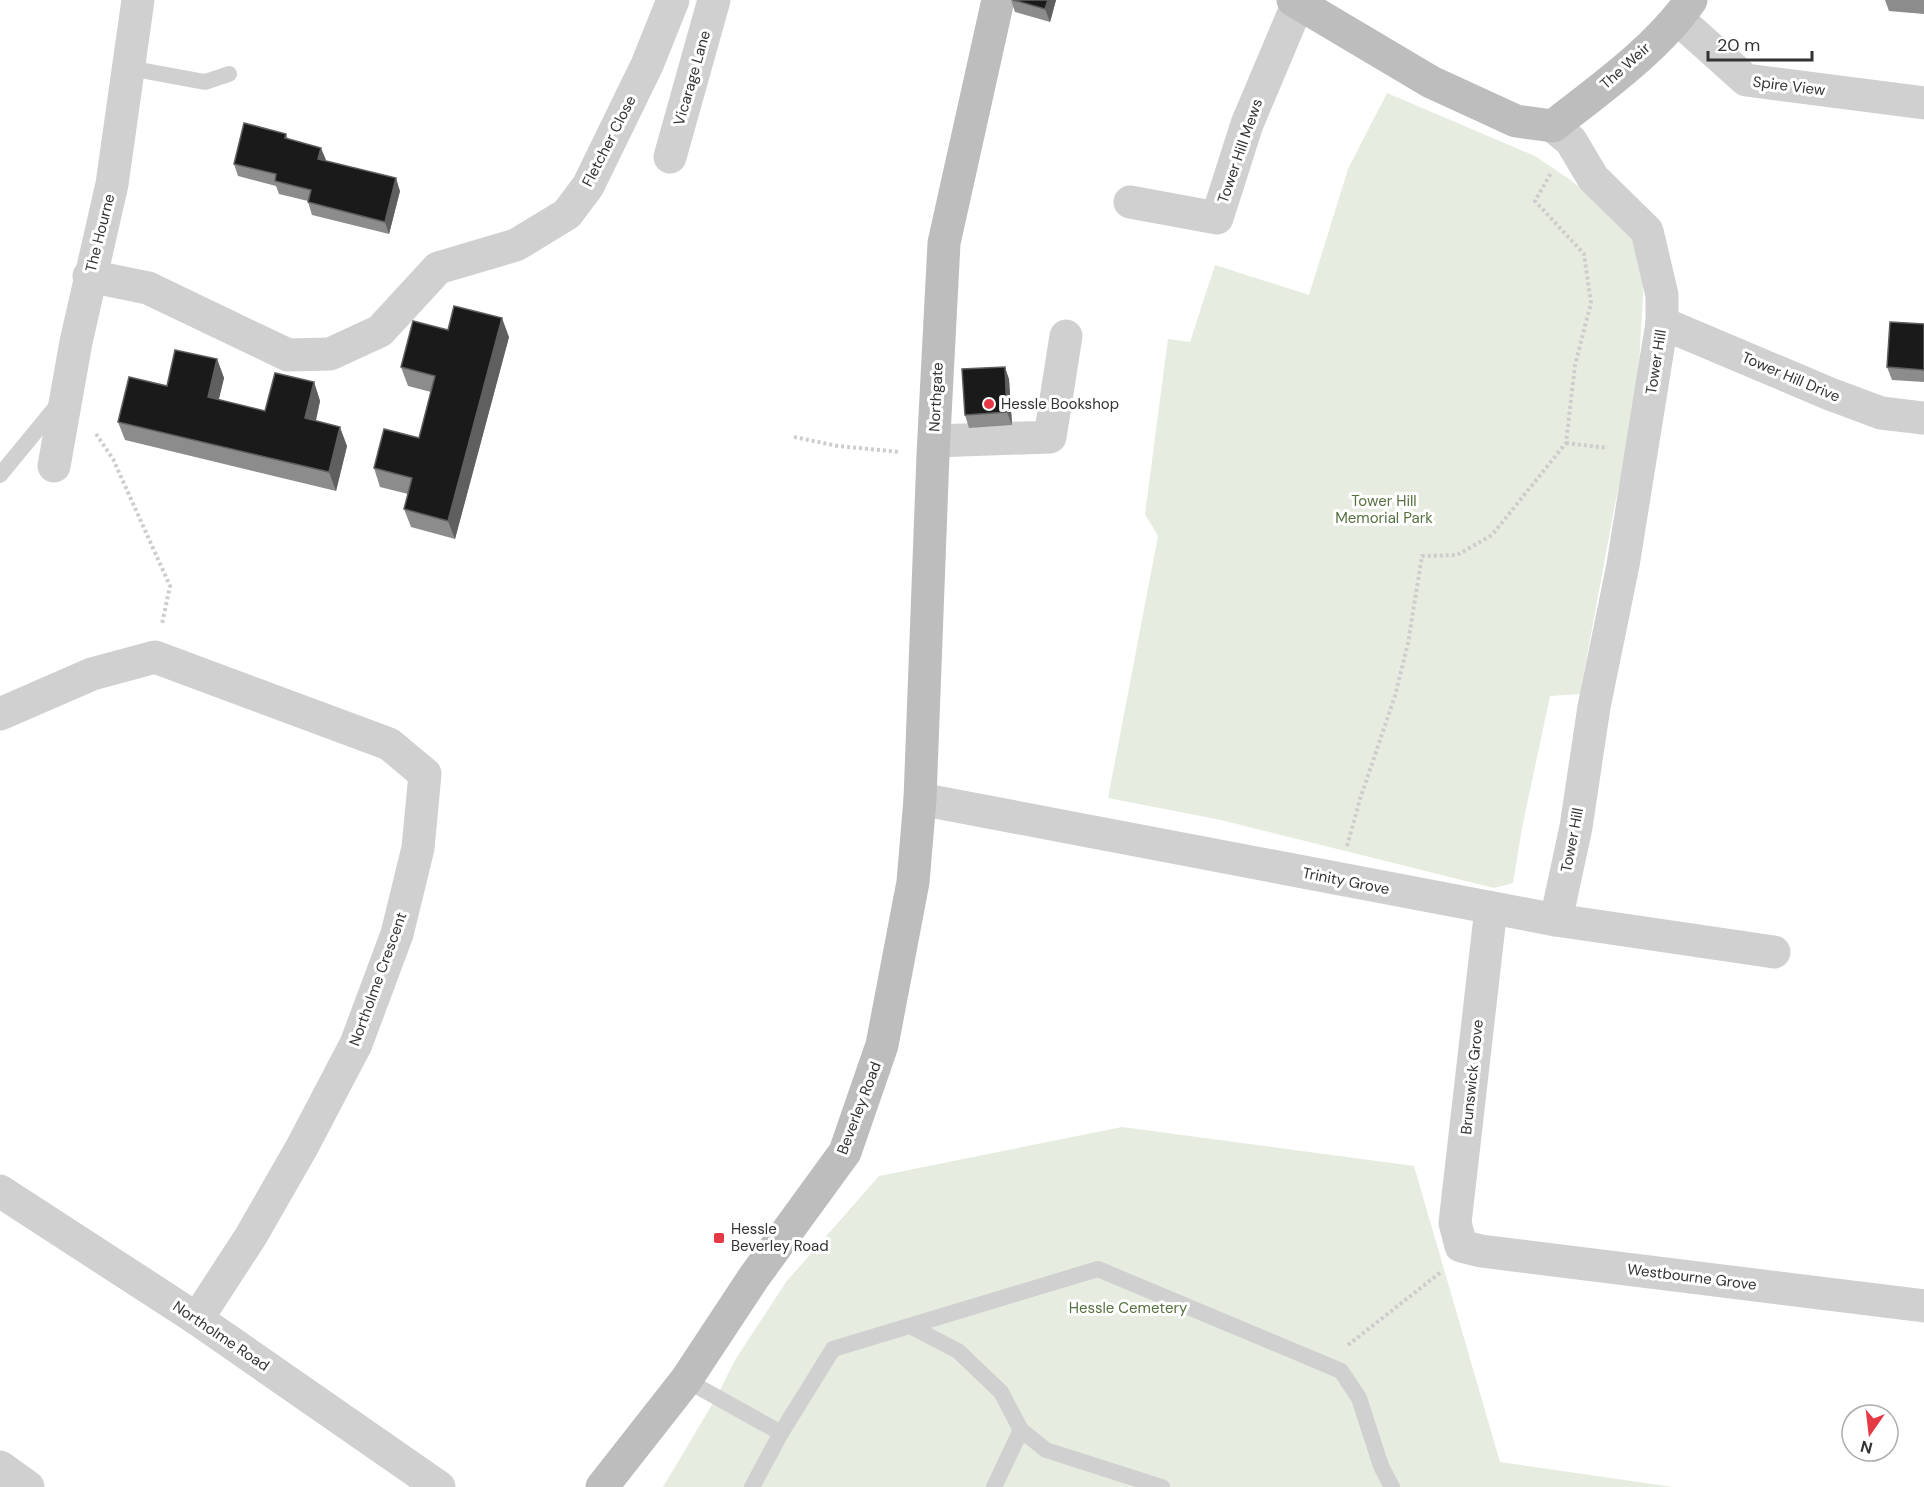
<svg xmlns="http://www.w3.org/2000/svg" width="1924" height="1487" viewBox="0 0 1924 1487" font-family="'DM Sans',sans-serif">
	<rect width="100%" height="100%" fill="#fff"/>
	<!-- green -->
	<g fill="#e6ecdf">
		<path d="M1387,93L1535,156L1572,181L1624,226L1645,261L1637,401L1615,504L1580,694L1550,696L1522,828L1513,883L1494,888L1221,820L1108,798L1158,536L1145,514L1168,339L1190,342L1215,265L1309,295L1348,169Z"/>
		<path d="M1122,1127L1414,1166L1500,1462L1673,1487H663L716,1398L735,1360L786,1282L879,1176Z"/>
	</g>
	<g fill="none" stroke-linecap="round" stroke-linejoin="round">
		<!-- path -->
		<g stroke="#cdcdcd" stroke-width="4" stroke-dasharray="3 3" stroke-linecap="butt">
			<path d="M96,434L113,459L170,586L162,624"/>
			<path d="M794,437L838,446L900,452"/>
			<path d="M1566,443L1608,448"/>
			<path d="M1347,846L1360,799L1395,696L1408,643L1422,556L1457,555L1492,535L1566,443L1575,365L1591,303L1584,254L1535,201L1551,173"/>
			<path d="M1348,1345L1441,1272"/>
		</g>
		<!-- lane -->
		<g stroke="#d0d0d0" stroke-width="16">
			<path d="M129,68L205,82L229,74"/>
			<path d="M0,475L60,402"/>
			<path d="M910,1326L958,1351L1001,1392L1021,1430L1046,1450L1162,1487"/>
			<path d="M686,1380L781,1433"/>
			<path d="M752,1487L781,1433L833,1349L1098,1269L1341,1371L1359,1398L1381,1466L1392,1487"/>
			<path d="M994,1487L1021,1430"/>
		</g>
		<!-- street -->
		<g stroke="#d0d0d0" stroke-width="33">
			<path d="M1678,19L1746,80L1924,103"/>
			<path d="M1553,126L1571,141L1593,178L1647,231L1662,295V323L1623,565L1594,707L1576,827L1556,920"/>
			<path d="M670,157L714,0"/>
			<path d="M1130,202L1217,218L1247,124L1298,3"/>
			<path d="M89,276L148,288L288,355L330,354L380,331L438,268L516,245L567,214L588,186L647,65L673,0"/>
			<path d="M1662,323L1830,394L1881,413L1924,418"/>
			<path d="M934,441L1050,437L1066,336"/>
			<path d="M54,466L76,342L112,184L138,0"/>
			<path d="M0,714L92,674L155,657L389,744L425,774L418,848L397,934L356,1044L302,1147L251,1236L197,1319"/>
			<path d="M920,799L1556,920L1774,952"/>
			<path d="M1491,908L1455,1223L1461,1246L1481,1251L1924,1306"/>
			<path d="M0,1191L197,1319L439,1487"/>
			<path d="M0,1467L28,1487"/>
		</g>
		<!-- secondary -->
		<g stroke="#bdbdbd" stroke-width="33">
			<path d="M1293,0L1431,82L1516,121L1553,126C1600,89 1657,49 1691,0"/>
			<path d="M602,1487L686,1380L754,1277L845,1152L882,1045L913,882L920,799L933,455L944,243L998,0"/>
		</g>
	</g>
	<!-- wall -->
	<g fill="#8c8c8c">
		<path d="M1011,0H1056L1050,22L1015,12Z"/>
		<path d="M1885,0H1924V14L1889,11Z"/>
		<path d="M286,134L288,139L326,160V161L400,191L389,234L312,215L308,202V201L279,194L276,186L238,176L234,164Z"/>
		<path d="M1924,324V382L1892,380L1887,367Z"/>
		<path d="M448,330L509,337L455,539L411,527L404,509L408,494L380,487L374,468L419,438L431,392L408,386L401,367Z"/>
		<path d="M217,359L224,378L218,400L265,411L314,382L320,401L316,421L347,446L336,491L125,440L118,422L167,386Z"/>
		<path d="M1009,379L1012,425L969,428L965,415Z"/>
	</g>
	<!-- shaded-wall -->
	<g fill="#5f5f5f">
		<path d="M1048,0H1056L1050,22L1045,9Z"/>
		<path d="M321,148L326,160L323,172L318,159Z"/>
		<path d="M396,178L400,191L389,234L385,222Z"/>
		<path d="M502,318L509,337L455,539L448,521Z"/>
		<path d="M217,359L224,378L215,416L208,397Z"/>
		<path d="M1005,367L1009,379L1012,425L1007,412Z"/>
		<path d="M314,382L320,401L312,437L305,418Z"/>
		<path d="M340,427L347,446L336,491L329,472Z"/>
	</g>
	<!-- building -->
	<g fill="#1a1a1a" stroke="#5f5f5f" stroke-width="1.5">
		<path d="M1013,0H1048L1045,9Z"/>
		<path d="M244,123L286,134L285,138L321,148L318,159L396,178L385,222L308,202L311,190L275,181L276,174L234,164Z"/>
		<path d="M454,306L502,318L448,521L404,509L412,478L374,468L384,429L419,438L435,376L401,367L413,321L448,330Z"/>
		<path d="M1890,322L1924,324V370L1887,367Z"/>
		<path d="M175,350L217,359L208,397L265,411L275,373L314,382L305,418L340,427L329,472L118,422L129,377L167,386Z"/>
		<path d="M1005,367L1007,412L965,415L962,369Z"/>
	</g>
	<!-- markers -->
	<g fill="#e63946" stroke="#fff" stroke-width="2">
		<circle cx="989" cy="404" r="6"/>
		<rect x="713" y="1232" width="12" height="12" rx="3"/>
	</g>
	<g text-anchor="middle" stroke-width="6" stroke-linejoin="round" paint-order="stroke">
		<!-- street labels -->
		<g font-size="15" fill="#333" stroke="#fff">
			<text transform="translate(1625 66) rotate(-42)" y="5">The Weir</text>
			<text transform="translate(692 78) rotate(-74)" y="5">Vicarage Lane</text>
			<text transform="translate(1789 86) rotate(7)" y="5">Spire View</text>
			<text transform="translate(609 141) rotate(-63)" y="5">Fletcher Close</text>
			<text transform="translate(1240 151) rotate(-71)" y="5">Tower Hill Mews</text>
			<text transform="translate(100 233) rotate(-76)" y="5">The Hourne</text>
			<text transform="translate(1656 362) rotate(-81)" y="5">Tower Hill</text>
			<text transform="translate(1791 377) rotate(23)" y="5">Tower Hill Drive</text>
			<text transform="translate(936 397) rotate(-87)" y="5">Northgate</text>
			<text transform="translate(1572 840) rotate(-79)" y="5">Tower Hill</text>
			<text transform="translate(1346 881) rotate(11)" y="5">Trinity Grove</text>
			<text transform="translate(378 979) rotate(-70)" y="5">Northolme Crescent</text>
			<text transform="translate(1472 1077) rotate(-84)" y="5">Brunswick Grove</text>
			<text transform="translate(859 1108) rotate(-69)" y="5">Beverley Road</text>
			<text transform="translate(1692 1277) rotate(7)" y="5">Westbourne Grove</text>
			<text transform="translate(221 1336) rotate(34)" y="5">Northolme Road</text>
		</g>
		<!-- poi labels -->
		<g font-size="15" fill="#333" stroke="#fff" text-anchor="start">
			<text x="1001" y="409">Hessle Bookshop</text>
			<text x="731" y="1234">Hessle<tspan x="731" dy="17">Beverley Road</tspan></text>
		</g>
		<!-- park labels -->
		<g font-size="15" fill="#56703f" stroke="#fff">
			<text x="1384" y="506">Tower Hill<tspan x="1384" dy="17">Memorial Park</tspan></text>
			<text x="1128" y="1313">Hessle Cemetery</text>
		</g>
	</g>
	<!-- north arrow -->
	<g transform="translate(1870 1433) rotate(194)"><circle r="28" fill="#ffffff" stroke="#adadad" stroke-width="1.5"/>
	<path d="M0-4.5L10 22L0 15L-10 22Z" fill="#e63946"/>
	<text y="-9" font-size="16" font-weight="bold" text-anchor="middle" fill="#333333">N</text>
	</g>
	<!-- scale -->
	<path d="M1708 51v9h104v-9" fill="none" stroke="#333333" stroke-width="3"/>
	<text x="1717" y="51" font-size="18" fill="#333333" stroke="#ffffff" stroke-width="4.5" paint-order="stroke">20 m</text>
</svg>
